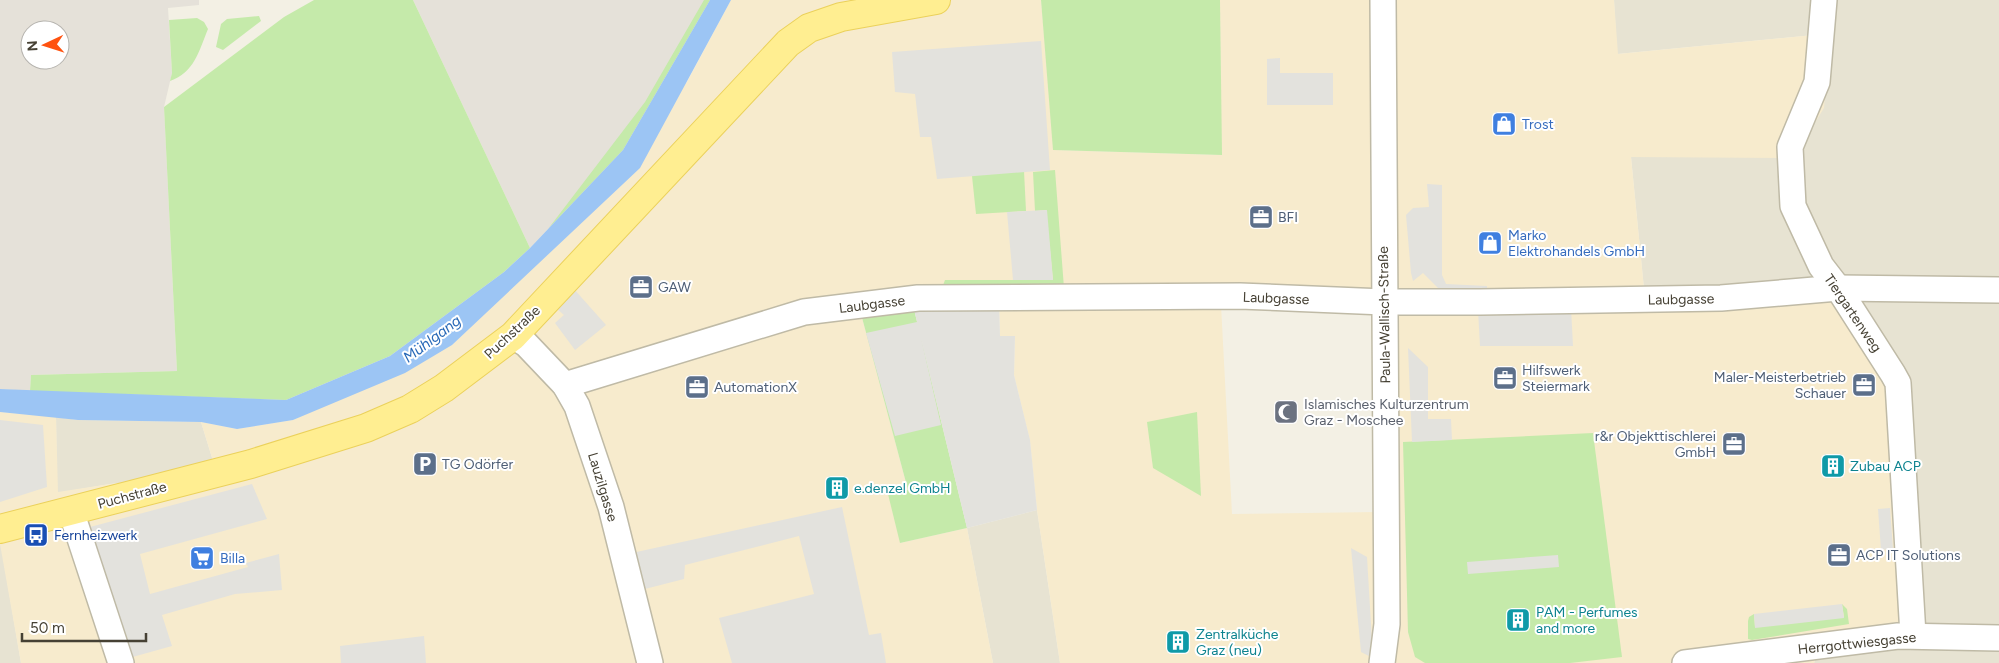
<svg xmlns="http://www.w3.org/2000/svg" width="1999" height="663" viewBox="0 0 1999 663" font-family="Figtree,sans-serif">
	<rect width="100%" height="100%" fill="#f3f0e4"/>
	<!-- residential -->
	<g fill="#e7e3d2">
		<path d="M1614,0H1818L1814,35L1617,54Z"/>
		<path d="M1832,0H1999V663H1814L1820,646L1645,299L1631,157H1786Z"/>
		<path d="M56,417L78,420L201,422L213,461L140,481L110,484L57,493Z"/>
		<path d="M1037,510L1060,663H993L967,528Z"/>
		<path d="M0,544L1,545L21,663H0Z"/>
	</g>
	<!-- commercial -->
	<path fill="#f7ebcd" fill-rule="evenodd" d="M731,0H1041L1054,150L1221,155L1220,0H1614L1618,54L1814,35L1829,46L1824,108L1793,158L1631,157L1645,299L1838,288L1893,373L1913,635L1820,646L1814,663H1060L1037,510L1030,441L1014,375L1015,336H1000L999,303L856,295L908,490L900,543L967,528L993,663H21L0,544V412L56,417L58,492L110,484L140,481L213,461L201,422L237,429L293,420L452,345L513,286L687,82ZM1221,305L1375,309L1378,512L1232,514Z"/>
	<!-- industrial -->
	<g fill="#e5e1d9" fill-rule="evenodd">
		<path d="M0,0H199V5L168,8L172,73L164,107L177,371L31,375L30,391L0,389ZM30,30H60V60H30Z"/>
		<path d="M413,0H710L623,150L530,248Z"/>
	</g>
	<!-- green -->
	<g fill="#c5eaaa">
		<path d="M314,0H413L530,248L504,272L390,356L286,400L30,391L31,375L177,371L164,107L284,17Z"/>
		<path d="M704,0H710L623,150L548,229L645,102Z"/>
		<path d="M1041,0H1220L1222,155L1053,150Z"/>
		<path d="M259,16L261,21L223,50L216,47L221,24L227,19Z"/>
		<path d="M197,18L204,22L208,29C199,51 194,73 170,81L172,73L169,20Z"/>
		<path d="M980,164L1024,171L1026,211L976,214L972,176Z"/>
		<path d="M1055,170L1064,288H942L945,280H1053L1046,210L1035,211L1033,172Z"/>
		<path d="M913,305L967,528L900,543L888,494L908,490L860,310Z"/>
		<path d="M1197,412L1201,496L1153,468L1147,422Z"/>
		<path d="M1593,433L1622,657L1570,663H1425L1415,657L1408,632L1403,442Z"/>
		<path d="M1842,604L1847,609L1849,624L1752,640L1748,639V621L1749,617L1754,614L1755,627L1844,617Z"/>
	</g>
	<!-- parking -->
	<g fill="#e3e2dd">
		<path d="M1041,41L1050,170L937,179L931,137H920L915,94L895,92L892,52Z"/>
		<path d="M1280,58V73H1333V105H1267V59Z"/>
		<path d="M1427,184L1442,185V275L1446,284L1487,286V291L1440,290L1423,273L1413,281L1411,273L1406,215L1413,208L1429,207Z"/>
		<path d="M1047,210L1053,280H1013L1007,212Z"/>
		<path d="M573,288L606,325L575,350L555,323L564,315L555,307Z"/>
		<path d="M999,303L1000,336H1015L1014,375L1030,440L1037,510L967,528L921,338L941,425L895,436L866,333L917,322L913,305Z"/>
		<path d="M1571,308L1573,346H1480L1478,310Z"/>
		<path d="M1408,348L1428,367V419H1451L1452,440L1412,442Z"/>
		<path d="M0,420L43,425L47,487L0,502Z"/>
		<path d="M252,484L267,519L140,554L150,594L248,567L246,563L279,554L282,590L235,594L162,615L172,646L129,658L90,527Z"/>
		<path d="M842,507L869,635L881,633L886,663H732L719,618L814,594L799,536L685,565L684,579L641,590L632,553Z"/>
		<path d="M1890,508L1893,549L1881,550L1878,509Z"/>
		<path d="M1351,548L1367,557L1373,658L1361,652Z"/>
		<path d="M1558,555L1559,567L1468,574L1467,562Z"/>
		<path d="M1842,604L1844,618L1755,628L1754,614Z"/>
		<path d="M424,636L426,663H341L340,646Z"/>
	</g>
	<!-- water -->
	<path fill="#9cc5f4" d="M710,0H731L640,168L452,345L405,373L293,420L237,429L201,422L78,420L0,412V389L286,400L390,356L504,272L530,248L623,150Z"/>
	<g fill="none" stroke-linecap="round" stroke-linejoin="round">
		<defs>
			<g id="minor">
				<path d="M1824,0L1817,82L1790,147L1793,206L1821,266L1838,288L1893,374L1898,383L1913,635"/>
				<path d="M513,336L526,344L565,385L577,406L611,507L650,663"/>
				<path d="M565,385L804,312L918,298L1240,296L1384,302H1480L1721,298L1838,288L1999,290"/>
				<path d="M71,511L121,663"/>
				<path d="M1382,663L1387,624L1383,0"/>
				<path d="M1685,663L1898,636L1999,638"/>
			</g>
			<path id="major" d="M0,529L251,464L366,428L410,409L444,388L513,336L788,43L809,28L841,17L936,0"/>
		</defs>
		<!-- minor casing -->
		<use href="#minor" stroke="#bfbaa6" stroke-width="28"/>
		<!-- major casing -->
		<use href="#major" stroke="#ebd15b" stroke-width="30"/>
		<!-- minor -->
		<use href="#minor" stroke="#fff" stroke-width="25"/>
		<!-- major -->
		<use href="#major" stroke="#ffee91" stroke-width="28"/>
	</g>
	<!-- icons -->
	<defs>
		<symbol id="shop-square" viewBox="-11 -11 22 22"><rect x="-9" y="-9" width="18" height="18" rx="4" fill="#3f7fe0" stroke="#fff"/><path d="M-5-2.5h2.3a2.7 3.5 0 0 1 5.4 0H5L5.5 6h-11ZM-1.5-2.5h3a1.5 2.3 0 0 0-3 0Z" fill="#fff"/></symbol>
		<symbol id="office-square" viewBox="-11 -11 22 22"><rect x="-9" y="-9" width="18" height="18" rx="4" fill="#5c6f8a" stroke="#fff"/><path d="M-6-3h4V-5.5h4V-3h4V5H-6ZM-1-4.5V-3h2v-1.5ZM-6 0V1H6V0Z" fill="#fff"/></symbol>
		<symbol id="mosque-square" viewBox="-11 -11 22 22"><rect x="-9" y="-9" width="18" height="18" rx="4" fill="#6b7280" stroke="#fff"/><path d="M3.5-4.9A6 6 0 1 0 3.5 4.9A5 5 0 1 1 3.5-4.9Z" fill="#fff"/></symbol>
		<symbol id="parking-square" viewBox="-11 -11 22 22"><rect x="-9" y="-9" width="18" height="18" rx="4" fill="#5c6f8a" stroke="#fff"/><path d="M-3.5-5.5H1a3.5 3.5 0 0 1 0 7H-1V5.5H-3.5ZM-1-3.4V-.6H.8a1.4 1.4 0 0 0 0-2.8Z" fill="#fff"/></symbol>
		<symbol id="building-square" viewBox="-11 -11 22 22"><rect x="-9" y="-9" width="18" height="18" rx="4" fill="#0f9aa8" stroke="#fff"/><path d="M-4-6H4V6H1V3H-1V6H-4ZM-2.5-4.3h1.7v1.8h-1.7ZM.8-4.3h1.7v1.8H.8ZM-2.5-1h1.7V.8h-1.7ZM.8-1h1.7V.8H.8Z" fill="#fff"/></symbol>
		<symbol id="bus-square" viewBox="-11 -11 22 22"><rect x="-9" y="-9" width="18" height="18" rx="4" fill="#1a4fb4" stroke="#fff"/><path d="M-5-6H5V4H4V6H2V4H-2V6H-4V4H-5ZM-3.5-4V0h7V-4ZM-3.5 1.2v1.5H-2V1.2ZM2 1.2v1.5H3.5V1.2Z" fill="#fff"/></symbol>
		<symbol id="supermarket-square" viewBox="-11 -11 22 22"><rect x="-9" y="-9" width="18" height="18" rx="4" fill="#3f7fe0" stroke="#fff"/><path d="M-6-5.5h2.5l.6 2H6L4.5 2H-2.5L-4.4-4H-6ZM-1.5 3.2a1.3 1.3 0 1 0 .1 0ZM3 3.2a1.3 1.3 0 1 0 .1 0Z" fill="#fff"/></symbol>
	</defs>
	<g fill-rule="evenodd">
		<use href="#shop-square" x="1490" y="110" width="28" height="28"/>
		<use href="#office-square" x="1247" y="203" width="28" height="28"/>
		<use href="#shop-square" x="1476" y="229" width="28" height="28"/>
		<use href="#office-square" x="627" y="273" width="28" height="28"/>
		<use href="#office-square" x="1491" y="364" width="28" height="28"/>
		<use href="#office-square" x="1850" y="371" width="28" height="28"/>
		<use href="#office-square" x="683" y="373" width="28" height="28"/>
		<use href="#mosque-square" x="1272" y="398" width="28" height="28"/>
		<use href="#office-square" x="1720" y="430" width="28" height="28"/>
		<use href="#parking-square" x="411" y="450" width="28" height="28"/>
		<use href="#building-square" x="1819" y="452" width="28" height="28"/>
		<use href="#building-square" x="823" y="474" width="28" height="28"/>
		<use href="#bus-square" x="22" y="521" width="28" height="28"/>
		<use href="#office-square" x="1825" y="541" width="28" height="28"/>
		<use href="#supermarket-square" x="188" y="544" width="28" height="28"/>
		<use href="#building-square" x="1504" y="606" width="28" height="28"/>
		<use href="#building-square" x="1164" y="628" width="28" height="28"/>
	</g>
	<g text-anchor="middle" stroke-width="4" stroke-linejoin="round" paint-order="stroke">
		<!-- shop labels -->
		<g font-size="14" fill="#366cbe" stroke="#fff" text-anchor="start">
			<text x="1522" y="129">Trost</text>
			<text x="1508" y="240">Marko<tspan x="1508" dy="16">Elektrohandels GmbH</tspan></text>
			<text x="220" y="563">Billa</text>
		</g>
		<!-- service labels -->
		<g font-size="14" fill="#4e5e75" stroke="#fff" text-anchor="start">
			<text x="1278" y="222">BFI</text>
			<text x="658" y="292">GAW</text>
			<text x="1522" y="375">Hilfswerk<tspan x="1522" dy="16">Steiermark</tspan></text>
			<text x="1846" y="382" text-anchor="end">Maler-Meisterbetrieb<tspan x="1846" dy="16">Schauer</tspan></text>
			<text x="714" y="392">AutomationX</text>
			<text x="1716" y="441" text-anchor="end">r&amp;r Objekttischlerei<tspan x="1716" dy="16">GmbH</tspan></text>
			<text x="442" y="469">TG Odörfer</text>
			<text x="1856" y="560">ACP IT Solutions</text>
		</g>
		<!-- street labels -->
		<g font-size="14" fill="#464134" stroke="#fff">
			<text transform="translate(1276 298) rotate(2)" y="5">Laubgasse</text>
			<text transform="translate(1681 299) rotate(-1)" y="5">Laubgasse</text>
			<text transform="translate(872 304) rotate(-7)" y="5">Laubgasse</text>
			<text transform="translate(1853 313) rotate(56)" y="5">Tiergartenweg</text>
			<text transform="translate(1384 315) rotate(-91)" y="5">Paula-Wallisch-Straße</text>
			<text transform="translate(512 332) rotate(-43)" y="5">Puchstraße</text>
			<text transform="translate(603 487) rotate(73)" y="5">Lauzilgasse</text>
			<text transform="translate(132 495) rotate(-15)" y="5">Puchstraße</text>
			<text transform="translate(1857 643) rotate(-6)" y="5">Herrgottwiesgasse</text>
		</g>
		<!-- worship labels -->
		<g font-size="14" fill="#5b616d" stroke="#fff" text-anchor="start">
			<text x="1304" y="409">Islamisches Kulturzentrum<tspan x="1304" dy="16">Graz - Moschee</tspan></text>
		</g>
		<!-- culture labels -->
		<g font-size="14" fill="#0d838f" stroke="#fff" text-anchor="start">
			<text x="1850" y="471">Zubau ACP</text>
			<text x="854" y="493">e.denzel GmbH</text>
			<text x="1536" y="617">PAM - Perfumes<tspan x="1536" dy="16">and more</tspan></text>
			<text x="1196" y="639">Zentralküche<tspan x="1196" dy="16">Graz (neu)</tspan></text>
		</g>
		<!-- transit labels -->
		<g font-size="14" fill="#164399" stroke="#fff" text-anchor="start">
			<text x="54" y="540">Fernheizwerk</text>
		</g>
		<!-- water labels -->
		<g font-size="15" font-style="italic" fill="#2768b7" stroke="#fff">
			<text transform="translate(432 339) rotate(-37)" y="5">Mühlgang</text>
		</g>
	</g>
	<!-- north arrow -->
	<g transform="translate(45 45) rotate(266)"><circle r="24" fill="#ffffff" stroke="#b5b3ae"/>
	<path d="M0-4L9 19L0 12L-9 19Z" fill="#ff520f"/>
	<text y="-8" font-size="14" font-weight="bold" text-anchor="middle" fill="#464134">N</text>
	</g>
	<!-- scale -->
	<path d="M22 633v8h124v-8" fill="none" stroke="#464134" stroke-width="2.5"/>
	<text x="30" y="633" font-size="15" fill="#464134" stroke="#ffffff" stroke-width="4" paint-order="stroke">50 m</text>
</svg>
